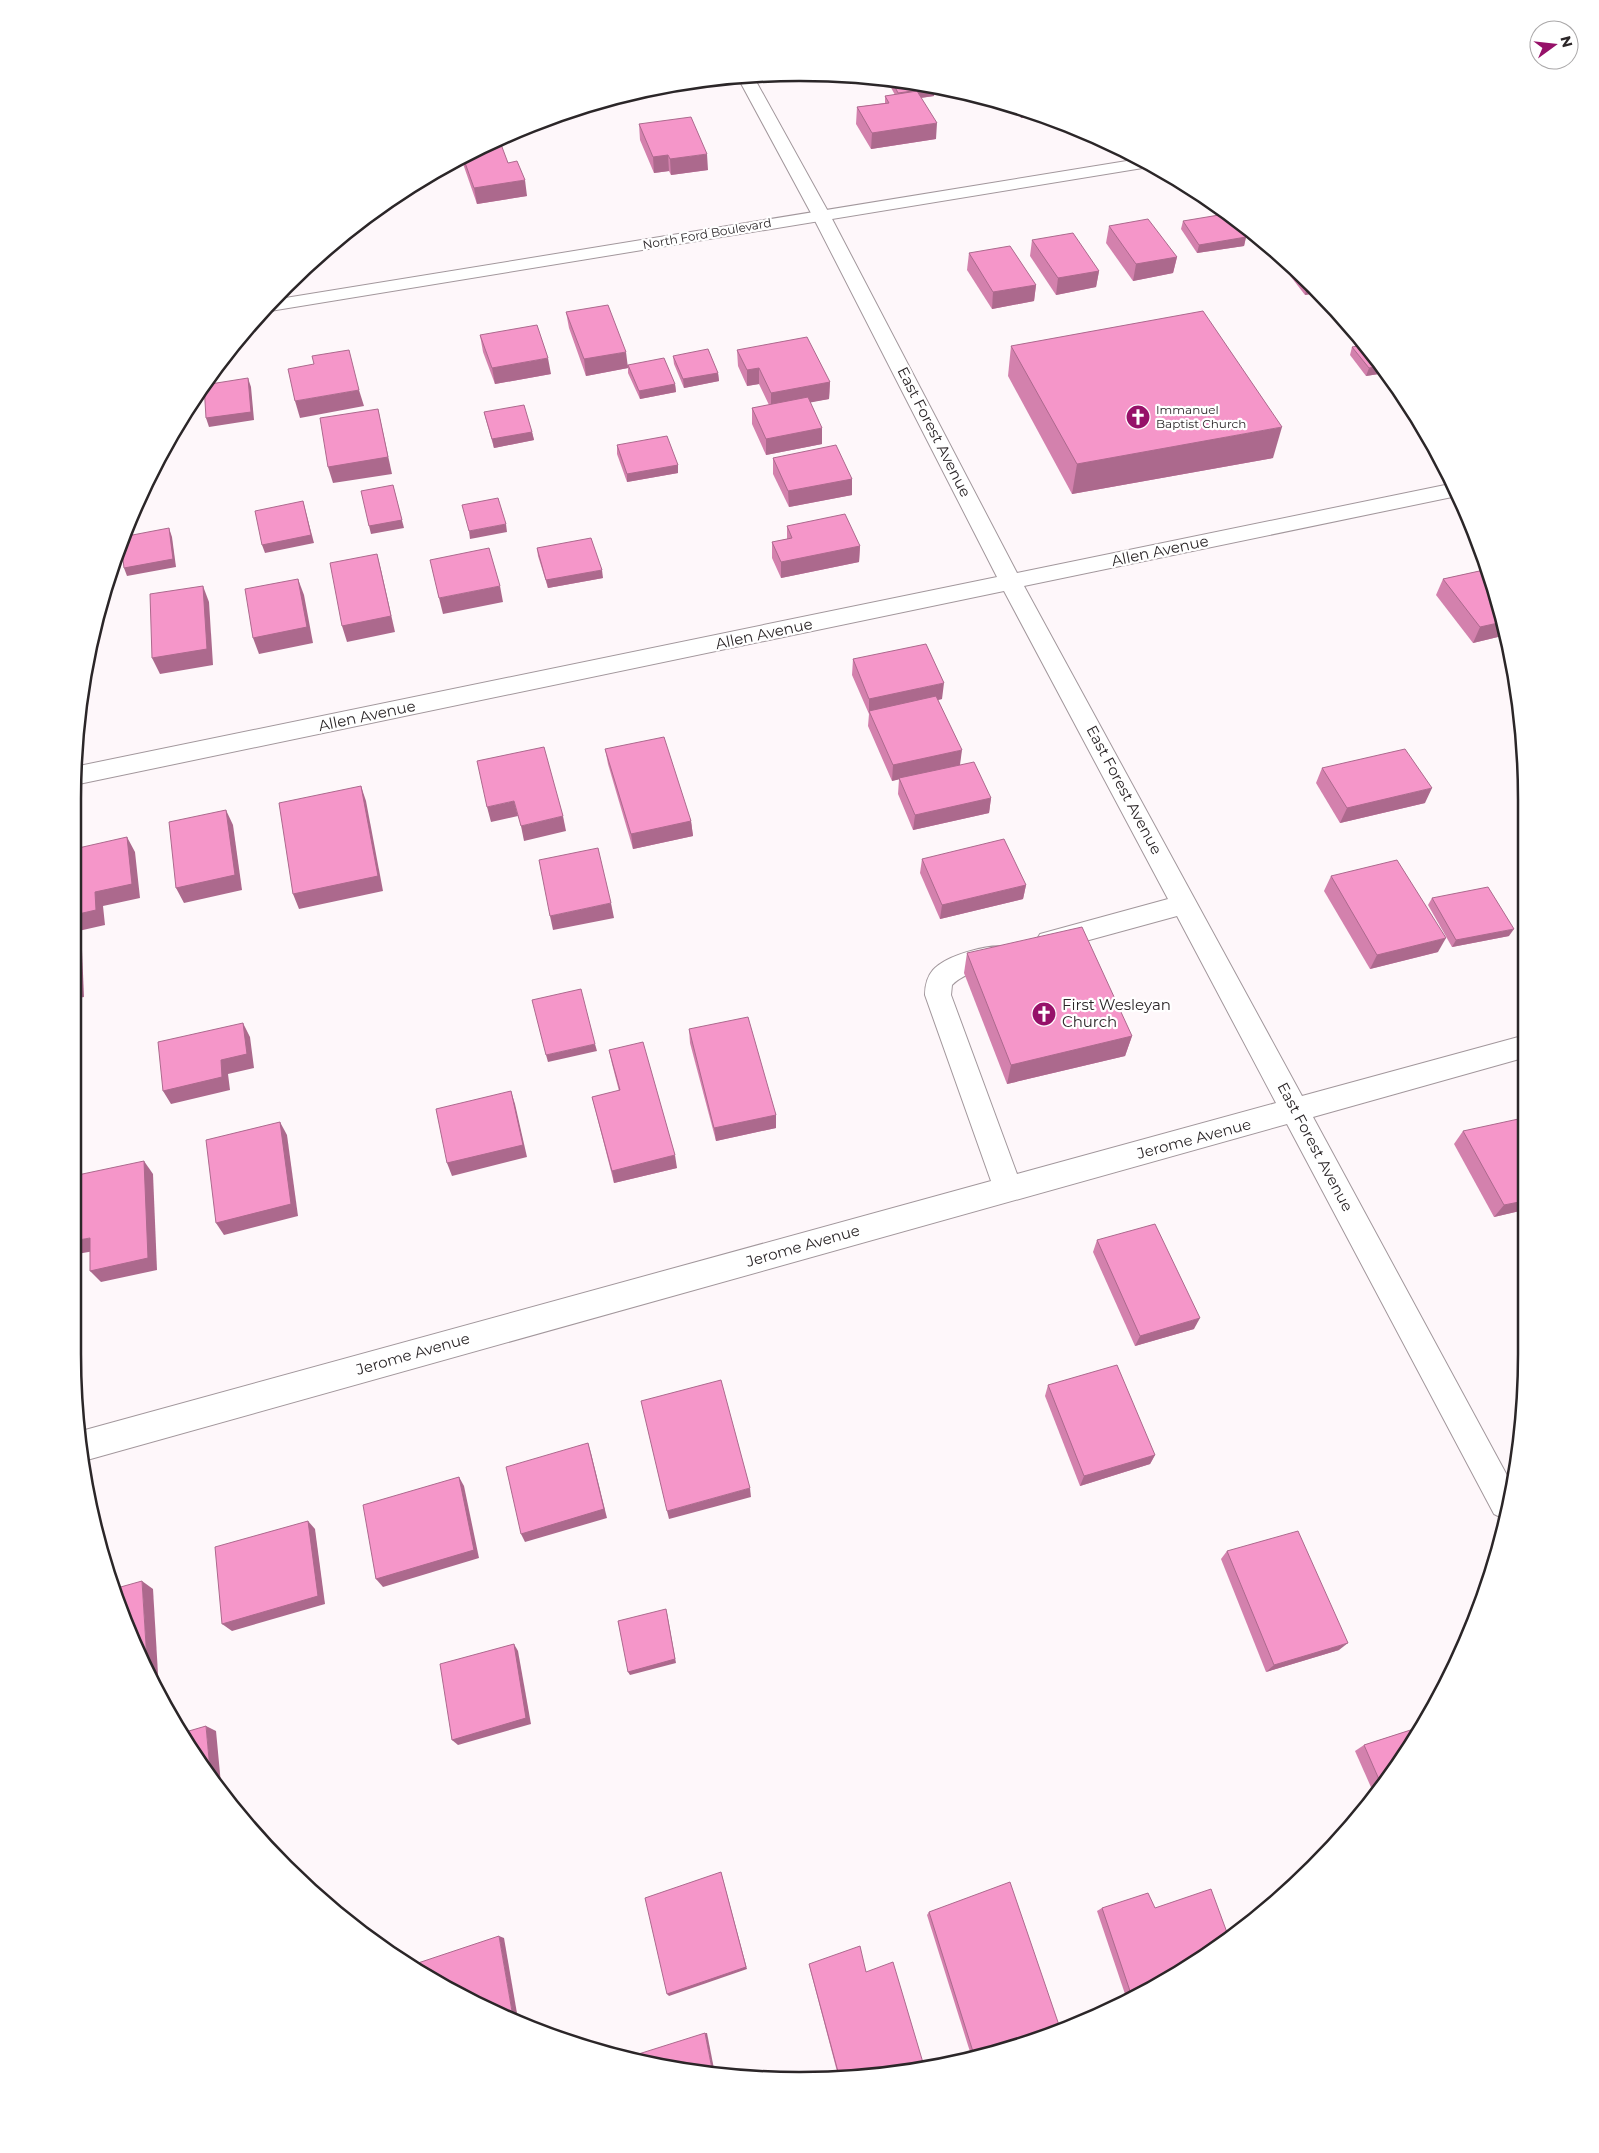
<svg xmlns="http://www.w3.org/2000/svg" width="1599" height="2153" viewBox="0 0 1599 2153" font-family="Montserrat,sans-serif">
	<rect width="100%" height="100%" fill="#fef7fa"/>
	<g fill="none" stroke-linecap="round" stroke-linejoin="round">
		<defs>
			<path id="minor" d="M752,74L830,215L1017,573L1450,484L1457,496L1024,586L1302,1096L1522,1036L1523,1058L1313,1117L1509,1479L1502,1518L1494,1514L1287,1124L87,1460L83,1431L85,1430L991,1181L925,995C925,986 927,977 933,970C946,955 993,942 1010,948L1014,955L1010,962C990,969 967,970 952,985L951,995L1017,1174L1276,1103L1177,916L1049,951L1040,948L1036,941L1040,934L1168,899L1004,591L74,785V767L997,577L812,215L737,76Z"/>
			<path id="major" d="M1139,159L1155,166L264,312L273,300Z"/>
		</defs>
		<!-- minor casing -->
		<use href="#minor" stroke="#a2979c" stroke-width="2"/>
		<!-- major casing -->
		<use href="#major" stroke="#a2979c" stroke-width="2"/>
		<!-- minor -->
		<use href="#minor" fill="#fff" fill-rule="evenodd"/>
		<!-- major -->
		<use href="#major" fill="#fff" fill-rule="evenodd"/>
	</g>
	<!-- wall -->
	<g fill="#d381ad">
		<path d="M888,79H895L934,96L921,98L936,139L871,149L856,124L857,107L885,103V96L895,95L888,82Z"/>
		<path d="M1013,106L1033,111L1021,118Z"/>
		<path d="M639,124L708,170L671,175L669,171L654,173L640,140Z"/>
		<path d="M478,147L508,163L527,196L477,204L461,158Z"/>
		<path d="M1183,221L1246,237L1244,246L1197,253L1181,229Z"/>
		<path d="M1109,226L1177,257L1173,273L1133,281L1106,243Z"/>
		<path d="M1032,240L1099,271L1096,287L1056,295L1030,256Z"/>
		<path d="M969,253L1036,285L1034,301L992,309L967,270Z"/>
		<path d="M1290,265L1316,293L1305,295L1288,273Z"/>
		<path d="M566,312L628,365L675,384L676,392L640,399L628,373V368L586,376L569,328Z"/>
		<path d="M480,335L551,374L495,384L483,352Z"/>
		<path d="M1011,346L1273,458L1072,494L1008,376Z"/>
		<path d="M1352,347L1376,357L1385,373L1366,376L1350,355Z"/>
		<path d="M737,350L830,382L829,399L810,402L822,444L766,455L752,424V408L769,405L759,384L747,386L738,366Z"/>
		<path d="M673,356L718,373L719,381L684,388L674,364Z"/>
		<path d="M484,412L532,432L534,440L494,448L486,420Z"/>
		<path d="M617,445L678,465V473L627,482L617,454Z"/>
		<path d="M773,458L852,479V495L789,507L773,474Z"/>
		<path d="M787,526L860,546L859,562L781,578L772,558V542L787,539Z"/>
		<path d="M537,548L603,578L548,588L538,556Z"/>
		<path d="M1484,570L1502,636L1473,643L1436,595L1443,579Z"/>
		<path d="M853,659L942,699L938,700L960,765L991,798L989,813L913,830L898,794L899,779L892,781L868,726L869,714L852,675Z"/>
		<path d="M605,749L691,821L693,836L633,849L608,764Z"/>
		<path d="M1322,768L1425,803L1340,823L1316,783Z"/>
		<path d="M922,859L1026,885L1023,899L940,919L920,873Z"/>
		<path d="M1331,876L1438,952L1370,969L1324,891Z"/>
		<path d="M1432,898L1509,936L1452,947L1428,905Z"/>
		<path d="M967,953L1132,1036L1125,1056L1007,1084L964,973Z"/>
		<path d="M689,1029L776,1115V1128L716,1141L690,1043Z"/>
		<path d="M609,1050L677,1168L614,1183L592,1097L619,1091L612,1064Z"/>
		<path d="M1463,1131L1524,1210L1494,1217L1454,1144Z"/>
		<path d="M1097,1240L1194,1329L1135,1346L1093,1252Z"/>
		<path d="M1048,1385L1155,1455L1150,1464L1080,1486L1045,1396Z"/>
		<path d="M1227,1551L1339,1650L1266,1672L1221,1559Z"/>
		<path d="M1423,1726L1374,1794L1355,1751L1364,1745Z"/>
		<path d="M1102,1908H1155L1229,1938L1126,1997L1097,1911Z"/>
		<path d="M929,1912L987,2056L972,2058L927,1915Z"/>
		<path d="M809,1964L847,2079H839L809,1965Z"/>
	</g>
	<!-- shaded-wall -->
	<g fill="#ac698d">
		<path d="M935,88L934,96L898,101V93Z"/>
		<path d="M1022,109L1033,111L1042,115L1021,118Z"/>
		<path d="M937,123L936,139L871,149L872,133Z"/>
		<path d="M707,154L708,170L671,175L670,159Z"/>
		<path d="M668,155L669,171L654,173L653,157Z"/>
		<path d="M525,180L527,196L477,204L474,188Z"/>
		<path d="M1246,237L1244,246L1197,253L1199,245Z"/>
		<path d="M1177,257L1173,273L1133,281L1136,264Z"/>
		<path d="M1099,271L1096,287L1056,295L1058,278Z"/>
		<path d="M1036,285L1034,301L992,309L993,292Z"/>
		<path d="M1307,286H1310L1316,293L1305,295Z"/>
		<path d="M626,352L628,368L586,376L584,359Z"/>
		<path d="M548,358L551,374L495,384L492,368Z"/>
		<path d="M1381,366L1385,373L1366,376L1369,368Z"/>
		<path d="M759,368V384L747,386V370Z"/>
		<path d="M718,373L719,381L684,388L683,379Z"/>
		<path d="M248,378L251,387L254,420L209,427L206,418Z"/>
		<path d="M830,382L829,399L771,410V393Z"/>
		<path d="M675,384L676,392L640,399L639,391Z"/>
		<path d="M359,390L364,406L300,418L295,401Z"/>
		<path d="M378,409L392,474L333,483L328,467Z"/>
		<path d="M1282,427L1273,458L1072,494L1077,464Z"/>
		<path d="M822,428V444L766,455V439Z"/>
		<path d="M532,432L534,440L494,448L492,439Z"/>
		<path d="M678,465V473L627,482V474Z"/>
		<path d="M852,479V495L789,507L788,491Z"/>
		<path d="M393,485L404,528L371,534L369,526Z"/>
		<path d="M303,501L314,543L265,553L262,545Z"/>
		<path d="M506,524L507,532L470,539L469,531Z"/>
		<path d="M169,528L172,537L176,567L127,576L124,568Z"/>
		<path d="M860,546L859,562L781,578V562Z"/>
		<path d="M377,554L381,570L395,632L347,642L342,626Z"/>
		<path d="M602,570L603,578L548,588L546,580Z"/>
		<path d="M298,579L304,595L313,643L259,654L253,638Z"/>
		<path d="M203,586L209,602L213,665L160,674L152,658Z"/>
		<path d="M500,586L503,602L443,614L439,598Z"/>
		<path d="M1498,623L1502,636L1473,643L1480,627Z"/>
		<path d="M944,683L942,699L870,714L869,711V699Z"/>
		<path d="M962,750L960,765L892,781L893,765Z"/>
		<path d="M361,786L366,801L383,891L299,909L293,894Z"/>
		<path d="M1432,788L1425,803L1340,823L1347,808Z"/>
		<path d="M991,798L989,813L913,830L915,815Z"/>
		<path d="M514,801L518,816L491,822L487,807Z"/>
		<path d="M226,810L233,825L242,890L184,903L176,888Z"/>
		<path d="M563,816L566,831L524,841L521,826Z"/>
		<path d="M691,821L693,836L633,849L631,834Z"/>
		<path d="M127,837L135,852L140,898L103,906L105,925L74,932V915Z"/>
		<path d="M1026,885L1023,899L940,919L942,905Z"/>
		<path d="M611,903L614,918L553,930L550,916Z"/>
		<path d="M1514,929L1509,936L1452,947L1456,940Z"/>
		<path d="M1446,938L1438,952L1370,969L1377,955Z"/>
		<path d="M77,942L82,950L84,997L73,999Z"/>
		<path d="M243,1023L250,1037L254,1068L228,1074L230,1090L171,1104L163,1091L221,1060Z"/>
		<path d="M1132,1036L1125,1056L1007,1084L1011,1065Z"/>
		<path d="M595,1044L597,1051L548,1062L546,1055Z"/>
		<path d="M511,1091L515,1104L527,1157L452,1176L447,1163Z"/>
		<path d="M776,1115V1128L716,1141L714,1128Z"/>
		<path d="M280,1122L287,1135L298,1216L224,1235L216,1223Z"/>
		<path d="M675,1155L677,1168L614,1183L612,1171Z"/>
		<path d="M144,1161L153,1174L157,1270L101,1282L90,1271Z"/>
		<path d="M1524,1201V1210L1494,1217L1504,1205Z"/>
		<path d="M90,1238L100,1250L77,1254L73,1250V1241Z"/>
		<path d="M1200,1318L1194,1329L1135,1346L1140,1336Z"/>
		<path d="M588,1443L591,1453L607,1518L525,1542L521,1534Z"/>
		<path d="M1155,1455L1150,1464L1080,1486L1084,1476Z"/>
		<path d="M459,1477L464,1486L479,1558L383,1587L376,1579Z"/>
		<path d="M750,1488L751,1497L669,1519L667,1511Z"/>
		<path d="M308,1521L315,1529L325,1604L232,1631L222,1624Z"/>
		<path d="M142,1581L153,1589L159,1691L147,1661Z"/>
		<path d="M667,1613L676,1663L630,1675L628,1672Z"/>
		<path d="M1348,1643L1339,1650L1266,1672L1274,1665Z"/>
		<path d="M514,1644L518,1651L531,1724L458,1745L452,1740Z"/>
		<path d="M206,1726L216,1731L221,1784L210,1770Z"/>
		<path d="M721,1872L747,1969L669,1996L667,1994Z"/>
		<path d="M499,1936L504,1938L518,2019L513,2017Z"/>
		<path d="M705,2033H707L715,2074H713Z"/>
	</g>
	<!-- building -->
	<g fill="#f596c9" stroke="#ac698d">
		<path d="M891,79H895L934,88L898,93Z"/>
		<path d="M917,91L937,123L872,133L857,107L889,103L885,96Z"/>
		<path d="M691,117L707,154L670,159L668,155L653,157L639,124Z"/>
		<path d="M499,139L508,163L517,161L525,180L474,188L463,157L478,147Z"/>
		<path d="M1225,214L1235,222L1246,237L1199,245L1183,221Z"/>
		<path d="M1148,219L1177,257L1136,264L1109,226Z"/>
		<path d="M1073,233L1099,271L1058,278L1032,240Z"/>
		<path d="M1010,246L1036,285L993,292L969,253Z"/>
		<path d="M1291,266L1310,286H1307Z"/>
		<path d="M608,305L626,352L584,359L566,312Z"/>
		<path d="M1203,311L1282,427L1077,464L1011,346Z"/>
		<path d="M537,325L548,358L492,368L480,335Z"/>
		<path d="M807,337L830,382L771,393L759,368L747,370L737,350Z"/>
		<path d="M1365,345L1376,357L1381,366L1369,368L1352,347Z"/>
		<path d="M708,349L718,373L683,379L673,356Z"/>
		<path d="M349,350L359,390L295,401L288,369L314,364L312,356Z"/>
		<path d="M664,358L675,384L639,391L628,365Z"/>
		<path d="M248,378L251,412L206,418L204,385Z"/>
		<path d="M808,397L822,428L766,439L752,408Z"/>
		<path d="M524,405L532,432L492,439L484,412Z"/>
		<path d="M378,409L388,457L328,467L320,418Z"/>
		<path d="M667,436L678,465L627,474L617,445Z"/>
		<path d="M836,445L852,479L788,491L773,458Z"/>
		<path d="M393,485L402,520L369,526L361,491Z"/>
		<path d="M498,498L506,524L469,531L462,505Z"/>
		<path d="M303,501L311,535L262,545L255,511Z"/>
		<path d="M845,514L860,546L781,562L772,542L792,538L787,526Z"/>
		<path d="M169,528L173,559L124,568L121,542L122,537Z"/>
		<path d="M591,538L602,570L546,580L537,548Z"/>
		<path d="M489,548L500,586L439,598L430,560Z"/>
		<path d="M377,554L391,616L342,626L330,563Z"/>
		<path d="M1484,570L1498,623L1480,627L1443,579Z"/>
		<path d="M298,579L307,627L253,638L245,589Z"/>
		<path d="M203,586L207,649L152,658L150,594Z"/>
		<path d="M926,644L944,683L869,699L853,659Z"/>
		<path d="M936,696L962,750L893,765L869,711Z"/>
		<path d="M664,737L691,821L631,834L605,749Z"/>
		<path d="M544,747L563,816L521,826L514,801L487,807L477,761Z"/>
		<path d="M1405,749L1432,788L1347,808L1322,768Z"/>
		<path d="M974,762L991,798L915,815L899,778Z"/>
		<path d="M361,786L378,876L293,894L279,803Z"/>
		<path d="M226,810L235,875L176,888L169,822Z"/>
		<path d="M127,837L132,884L95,892L96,910L74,915V849Z"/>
		<path d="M1004,839L1026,885L942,905L922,859Z"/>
		<path d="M598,848L611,903L550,916L539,860Z"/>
		<path d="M1397,860L1446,938L1377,955L1331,876Z"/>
		<path d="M1488,887L1514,929L1456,940L1432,898Z"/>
		<path d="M1082,927L1132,1036L1011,1065L967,953Z"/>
		<path d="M77,942L80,990L73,991L74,943Z"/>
		<path d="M581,989L595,1044L546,1055L532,1000Z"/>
		<path d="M748,1017L776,1115L714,1128L689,1029Z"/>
		<path d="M243,1023L247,1054L221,1060L222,1077L163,1091L158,1042Z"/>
		<path d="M643,1042L675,1155L612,1171L592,1097L620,1090L609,1050Z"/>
		<path d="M511,1091L523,1145L447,1163L436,1109Z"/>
		<path d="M1523,1118L1524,1201L1504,1205L1463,1131Z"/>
		<path d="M280,1122L291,1204L216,1223L206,1140Z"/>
		<path d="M144,1161L148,1258L90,1271V1238L73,1241V1176Z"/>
		<path d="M1155,1224L1200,1318L1140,1336L1097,1240Z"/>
		<path d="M1117,1365L1155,1455L1084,1476L1048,1385Z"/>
		<path d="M721,1380L750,1488L667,1511L641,1401Z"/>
		<path d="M588,1443L604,1509L521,1534L506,1467Z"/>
		<path d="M459,1477L474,1550L376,1579L363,1505Z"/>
		<path d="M308,1521L318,1596L222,1624L215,1547Z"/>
		<path d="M1298,1531L1348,1643L1274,1665L1227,1551Z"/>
		<path d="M142,1581L147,1661L117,1588Z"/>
		<path d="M666,1609L675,1659L628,1672L618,1621Z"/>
		<path d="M514,1644L526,1718L452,1740L440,1664Z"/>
		<path d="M206,1726L210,1770L182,1733Z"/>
		<path d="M1423,1726L1381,1784L1364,1745Z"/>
		<path d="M721,1872L746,1967L667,1994L645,1898Z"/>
		<path d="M1010,1882L1061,2031L987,2056L975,2058L929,1912Z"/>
		<path d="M1211,1889L1229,1938L1131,1994L1102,1908L1148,1893L1155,1908Z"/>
		<path d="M499,1936L513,2017L478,2005L409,1966Z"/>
		<path d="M860,1946L866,1972L893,1962L924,2066L847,2079H840L809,1964Z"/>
		<path d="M705,2033L713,2074L657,2066L629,2057Z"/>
	</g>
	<!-- icons -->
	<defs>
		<symbol id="church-disc" viewBox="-11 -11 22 22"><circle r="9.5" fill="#961169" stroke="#fff"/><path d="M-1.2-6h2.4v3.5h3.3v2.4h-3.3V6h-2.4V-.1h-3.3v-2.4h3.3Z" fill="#fff"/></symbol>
	</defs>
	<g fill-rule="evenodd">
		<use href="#church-disc" x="1124" y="403" width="28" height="28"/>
		<use href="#church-disc" x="1030" y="1000" width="28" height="28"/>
	</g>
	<g text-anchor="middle" stroke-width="4.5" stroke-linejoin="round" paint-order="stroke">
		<!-- far-street labels -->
		<g font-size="12" fill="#2b2628" stroke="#fff">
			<text transform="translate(707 234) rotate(-10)" y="4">North Ford Boulevard</text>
		</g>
		<!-- far-poi labels -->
		<g font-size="12" fill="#2b2628" stroke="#fff" text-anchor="start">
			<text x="1156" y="414">Immanuel<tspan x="1156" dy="14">Baptist Church</tspan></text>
		</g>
		<!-- street labels -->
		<g font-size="15" fill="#2b2628" stroke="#fff">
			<text transform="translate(934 432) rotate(63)" y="5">East Forest Avenue</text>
			<text transform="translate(1160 551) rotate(-12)" y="5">Allen Avenue</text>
			<text transform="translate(764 634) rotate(-12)" y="5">Allen Avenue</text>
			<text transform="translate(367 716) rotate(-12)" y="5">Allen Avenue</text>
			<text transform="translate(1124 790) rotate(62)" y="5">East Forest Avenue</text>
			<text transform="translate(1194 1139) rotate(-15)" y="5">Jerome Avenue</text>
			<text transform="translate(1315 1147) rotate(62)" y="5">East Forest Avenue</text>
			<text transform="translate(803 1246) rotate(-16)" y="5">Jerome Avenue</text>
			<text transform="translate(413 1354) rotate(-16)" y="5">Jerome Avenue</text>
		</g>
		<!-- poi labels -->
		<g font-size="15" fill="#2b2628" stroke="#fff" text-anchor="start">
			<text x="1062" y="1010">First Wesleyan<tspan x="1062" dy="17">Church</tspan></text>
		</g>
	</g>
	<!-- crop -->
	<path d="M0 0H1599V2153H0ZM799 81H800A718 718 0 0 1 1518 799V1354A718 718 0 0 1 800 2072H799A718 718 0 0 1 81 1354V799A718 718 0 0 1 799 81Z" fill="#fff" fill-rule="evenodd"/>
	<path fill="none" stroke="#2b2628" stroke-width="2.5" d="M799 81H800A718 718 0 0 1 1518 799V1354A718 718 0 0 1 800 2072H799A718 718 0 0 1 81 1354V799A718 718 0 0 1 799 81Z"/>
	<!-- north arrow -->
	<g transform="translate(1554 45) rotate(75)"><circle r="24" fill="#ffffff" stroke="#aaa8a9"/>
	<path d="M0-4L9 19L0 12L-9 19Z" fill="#961169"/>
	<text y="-8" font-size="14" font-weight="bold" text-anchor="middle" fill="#2b2628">N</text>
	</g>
</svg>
